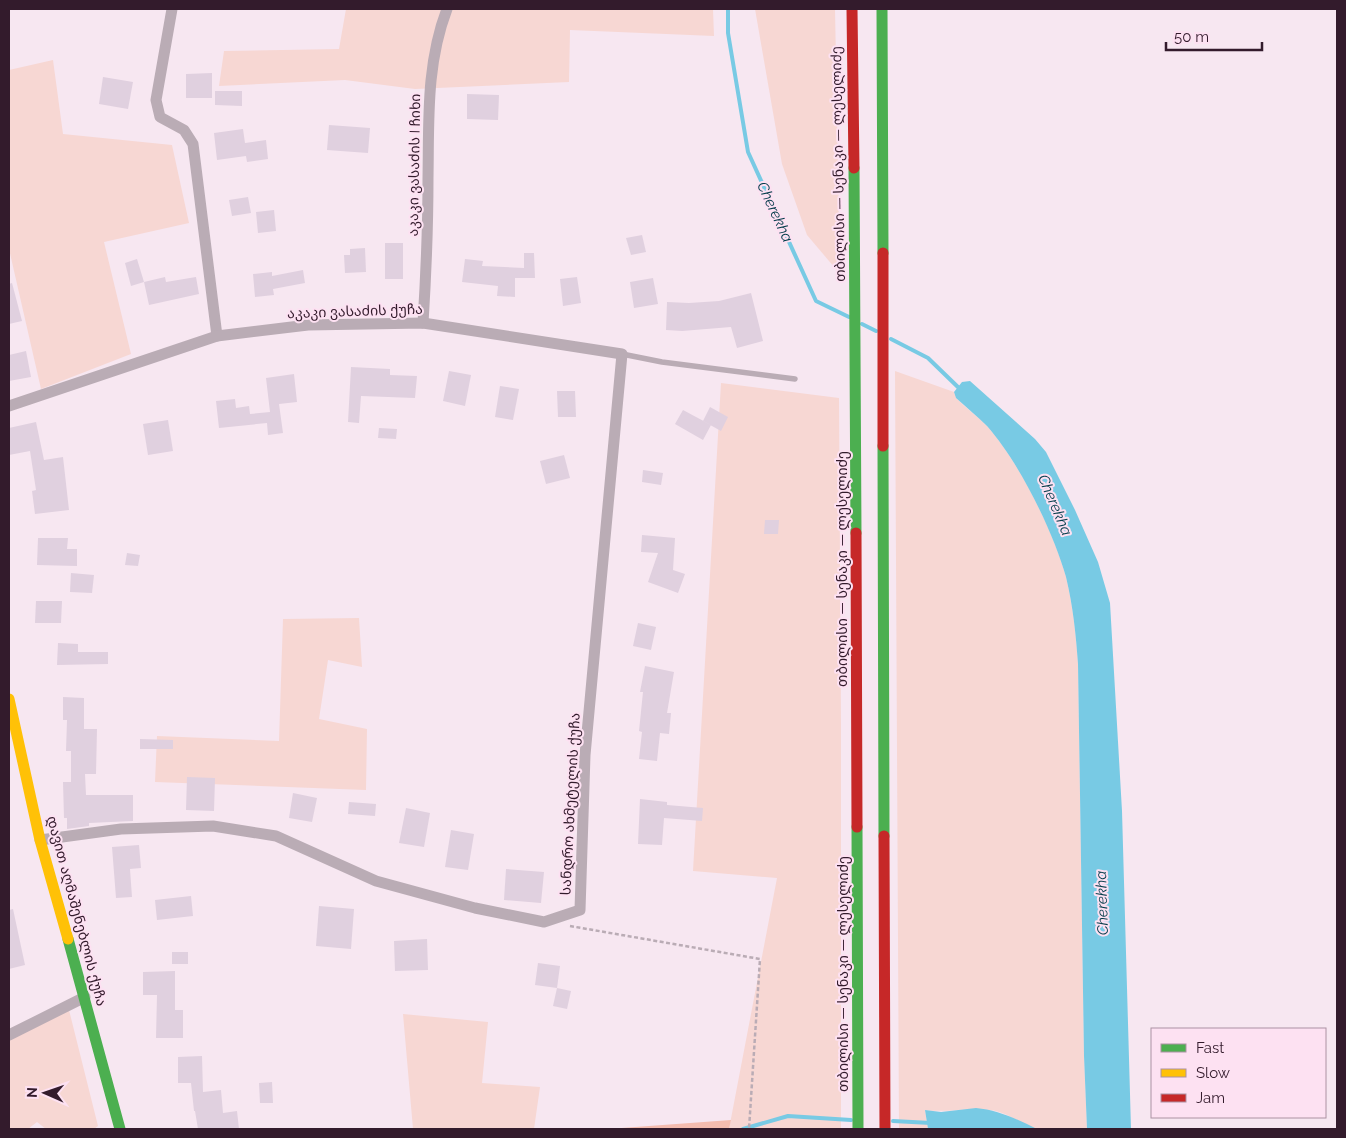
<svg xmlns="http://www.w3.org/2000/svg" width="1346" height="1138" viewBox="0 0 1346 1138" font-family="Raleway,'Noto Sans Georgian',sans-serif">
	<rect width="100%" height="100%" fill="#f7e7f1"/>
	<!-- green -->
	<g fill="#f7d7d3">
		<path d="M346,9H713L714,36L570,30L569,82L415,89L345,80L219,86L224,51L339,49Z"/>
		<path d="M755,9H835L840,274L807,235L782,164Z"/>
		<path d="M53,60L63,134L172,145L189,223L104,242L131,354L41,389L9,249V70Z"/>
		<path d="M895,371L954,392L956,398C966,408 977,416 987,426C1019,462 1053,530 1066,577C1073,606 1076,635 1078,664L1084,1056L1087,1129C1075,1129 1046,1132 1036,1129C1022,1125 1008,1112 990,1110C968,1107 947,1113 925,1110L928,1129H899Z"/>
		<path d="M721,383L839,398L841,726V1129H729L777,878L693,871Z"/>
		<path d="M359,618L362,667L328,660L319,719L367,729L366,790L155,782L157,736L279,741L283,619Z"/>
		<path d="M69,1010L98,1126L94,1129H46L37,1122L28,1129H9V1040Z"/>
		<path d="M403,1014L488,1022L482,1083L540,1087L534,1129H413Z"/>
	</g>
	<!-- forest -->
	<path fill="#f4bcaf" d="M731,1120L729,1129H608Z"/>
	<!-- water -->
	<g fill="#78cae4">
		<path d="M970,381L1035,439L1046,452L1075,510L1098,562L1110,603L1122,811L1131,1129H1087L1084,1056L1078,664C1076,635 1073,606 1066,577C1053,531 1019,462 987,426C977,416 966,407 956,398L954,392L962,382Z"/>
		<path d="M976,1108C998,1110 1017,1119 1037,1129H928L925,1110L941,1112Z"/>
	</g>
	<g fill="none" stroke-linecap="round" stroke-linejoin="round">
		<!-- stream -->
		<g stroke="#78cae4" stroke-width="4">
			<path d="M728,9V33L748,152L816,301L849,317"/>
			<path d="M862,324L876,331"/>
			<path d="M891,339L928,358L961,390"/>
			<path d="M893,1121L931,1123"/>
			<path d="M743,1129L788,1116L851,1120"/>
		</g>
	</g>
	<!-- building -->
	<g fill="#e0d0df">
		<path d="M212,73V98H186V74Z"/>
		<path d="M103,77L133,82L128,109L99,104Z"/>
		<path d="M215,91H242V106L215,105Z"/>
		<path d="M467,94L499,95L498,120L467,119Z"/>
		<path d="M329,125L370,128L368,153L327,150Z"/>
		<path d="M243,129L245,143L266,140L268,159L247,162L246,156L217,160L214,133Z"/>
		<path d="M248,197L251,213L232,216L229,200Z"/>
		<path d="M274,210L276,231L258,233L256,212Z"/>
		<path d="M642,235L646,252L631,255L626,238Z"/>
		<rect x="385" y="243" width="18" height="36"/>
		<path d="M365,248L366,272L345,273L344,255H350V249Z"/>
		<path d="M524,253H534L535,278H515V297L497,296L498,286L462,282L465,259L483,261L482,266L524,268Z"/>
		<path d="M137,259L144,282L131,286L125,263Z"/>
		<path d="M303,270L305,283L273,289L274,295L255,297L253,274L272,272V276Z"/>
		<path d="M165,277L166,282L196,277L199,294L149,305L144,282Z"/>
		<path d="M577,277L581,303L563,306L560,279Z"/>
		<path d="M653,278L658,304L634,308L630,282Z"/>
		<path d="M12,283L22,321L9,324V284Z"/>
		<path d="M751,293L763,341L737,348L731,327L682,331L666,330L667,302L689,303L719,301Z"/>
		<path d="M26,351L31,377L9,381V355Z"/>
		<path d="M351,367L390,369V375L417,376L415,398L361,396L359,423L348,422Z"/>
		<path d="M449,371L471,375L465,406L443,401Z"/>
		<path d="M294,374L297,402L279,404L283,433L268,435L267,423L219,428L216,401L235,399L236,408L249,406L250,414L270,412L266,378Z"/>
		<path d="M500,386L519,389L513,420L495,417Z"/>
		<path d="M557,391H575L576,417H558Z"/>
		<path d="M710,407L728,417L721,431L703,421Z"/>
		<path d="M683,410L711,425L703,440L675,424Z"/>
		<path d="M168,420L173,451L148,455L143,424Z"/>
		<path d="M36,422L44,460L63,457L69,510L35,514L32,491L36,490L30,451L9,455V428Z"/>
		<path d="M379,428L397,429L396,439L378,438Z"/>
		<path d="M564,455L570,478L546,484L540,461Z"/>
		<path d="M643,470L663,473L661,485L642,482Z"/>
		<path d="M765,520H779L778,534H764Z"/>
		<path d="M642,535L675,538L673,570L685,574L678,593L648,582L658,553L641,552Z"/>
		<path d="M38,538H68L67,549H77V566L37,565Z"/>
		<path d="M127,553L140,555L138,566L125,565Z"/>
		<path d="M71,573L94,575L92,593L70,592Z"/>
		<path d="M36,601H62L61,623H35Z"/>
		<path d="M638,623L656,627L651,650L633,646Z"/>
		<path d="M58,643L78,644V652H108V664L57,665Z"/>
		<path d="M645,666L674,672L667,713H671L669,734L660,733L657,761L639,759L642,732L639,731L643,692H640Z"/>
		<path d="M63,697L84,698V729H97L96,774H85L86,795H133V821L89,823V826L67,829V818H64L63,782H71V751H66L67,720H63Z"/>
		<path d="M140,739L173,740V749H140Z"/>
		<path d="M187,777L215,778L214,811L186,810Z"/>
		<path d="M293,793L317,798L312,822L289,818Z"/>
		<path d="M640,799L667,802V805L703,808L702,821L664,818L662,845L638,844Z"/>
		<path d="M349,802L376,804L375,816L348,814Z"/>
		<path d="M406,808L430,813L424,847L399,843Z"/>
		<path d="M451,830L474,834L468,870L445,867Z"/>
		<path d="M139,845L141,868L130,869L132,897L116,898L112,847Z"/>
		<path d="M506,869L544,872L541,903L504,900Z"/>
		<path d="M191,896L193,916L157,920L155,900Z"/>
		<path d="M319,906L354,909L351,949L316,946Z"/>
		<path d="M13,909L25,965L9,969V910Z"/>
		<path d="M427,939L428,970L395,971L394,941Z"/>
		<rect x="172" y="952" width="16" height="12"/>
		<path d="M538,963L560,966L557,988L535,985Z"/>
		<path d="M175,971V1010H183V1038H156L157,995H143V972Z"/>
		<path d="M557,988L571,991L567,1009L553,1006Z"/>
		<path d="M202,1056L203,1092L221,1090L223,1113L237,1111L239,1129H198L195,1111H194L191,1083H178V1057Z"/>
		<path d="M272,1082L273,1103H260L259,1083Z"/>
	</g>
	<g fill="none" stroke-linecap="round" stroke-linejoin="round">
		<!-- path -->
		<path stroke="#baacb5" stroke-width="2.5" stroke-dasharray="4 2.5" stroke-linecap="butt" d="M570,926L760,959L749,1129"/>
		<!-- lane -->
		<path stroke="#baacb5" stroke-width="5.5" d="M622,354L662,362L795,379"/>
		<!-- street -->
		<g stroke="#baacb5" stroke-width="11">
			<path d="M172,9L156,100L160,117L184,130L193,144L217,336"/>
			<path d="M423,323C426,275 428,226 428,178C429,120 426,64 447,9"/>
			<path d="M9,406L217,336L308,325L423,323L622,354L585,755L580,910L544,922L475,908L376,881L276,836L213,826L121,829L40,840"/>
			<path d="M9,1035L85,997"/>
		</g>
		<!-- fast -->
		<g stroke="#4caf50" stroke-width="11">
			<path d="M882,9L883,253"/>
			<path d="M854,168L856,533"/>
			<path d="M883,446L884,836"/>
			<path d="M857,827L858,1129"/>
			<path d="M68,939L120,1129"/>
		</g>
		<!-- slow -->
		<path stroke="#ffc107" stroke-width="11" d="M9,699L40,840L68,939"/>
		<!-- jam -->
		<g stroke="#c62828" stroke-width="11">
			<path d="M852,9L854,168"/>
			<path d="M883,253V446"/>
			<path d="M856,533L857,827"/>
			<path d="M884,836L885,1129"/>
		</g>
	</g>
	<g text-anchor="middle" stroke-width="4" stroke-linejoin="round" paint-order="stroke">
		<!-- street labels -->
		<g font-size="14" fill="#331b2c" stroke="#fde1f2">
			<text transform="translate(838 164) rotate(-91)" y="5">თბილისი — სენაკი — ლესელიძე</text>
			<text transform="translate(414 165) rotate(-89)" y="5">აკაკი ვასაძის I ჩიხი</text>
			<text transform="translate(355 311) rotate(-2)" y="5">აკაკი ვასაძის ქუჩა</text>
			<text transform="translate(842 569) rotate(-90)" y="5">თბილისი — სენაკი — ლესელიძე</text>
			<text transform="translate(570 804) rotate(-87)" y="5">სანდრო ახმეტელის ქუჩა</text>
			<text transform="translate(77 911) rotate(75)" y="5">დავით აღმაშენებლის ქუჩა</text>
			<text transform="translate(843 974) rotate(-90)" y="5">თბილისი — სენაკი — ლესელიძე</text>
		</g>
		<!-- water labels -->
		<g font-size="15" font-style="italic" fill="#023b49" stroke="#fde1f2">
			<text transform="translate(775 212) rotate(65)" y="5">Cherekha</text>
			<text transform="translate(1055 505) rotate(67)" y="5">Cherekha</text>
			<text transform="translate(1102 903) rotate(-92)" y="5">Cherekha</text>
		</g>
	</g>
	<!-- border -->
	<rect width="1346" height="1138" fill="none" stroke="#331b2c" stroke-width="20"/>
	<!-- legend -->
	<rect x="1151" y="1028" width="175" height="90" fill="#fde1f2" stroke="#ac92a3"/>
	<rect x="1161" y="1044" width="25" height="8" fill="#4caf50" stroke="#ac92a3"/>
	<text x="1196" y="1053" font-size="15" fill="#331b2c">Fast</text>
	<rect x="1161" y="1069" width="25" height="8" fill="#ffc107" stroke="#ac92a3"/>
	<text x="1196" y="1078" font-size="15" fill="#331b2c">Slow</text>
	<rect x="1161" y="1094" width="25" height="8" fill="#c62828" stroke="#ac92a3"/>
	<text x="1196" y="1103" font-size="15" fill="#331b2c">Jam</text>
	<!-- north arrow -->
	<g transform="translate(45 1093) rotate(272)" stroke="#fde1f2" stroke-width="4" paint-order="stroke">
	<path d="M0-4L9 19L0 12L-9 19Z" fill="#331b2c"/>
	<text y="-8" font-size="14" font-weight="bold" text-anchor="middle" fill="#331b2c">N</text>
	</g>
	<!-- scale -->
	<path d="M1166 42v8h96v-8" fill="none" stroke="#331b2c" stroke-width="2.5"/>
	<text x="1174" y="42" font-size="15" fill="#331b2c" stroke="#fde1f2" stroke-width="4" paint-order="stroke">50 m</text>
</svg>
